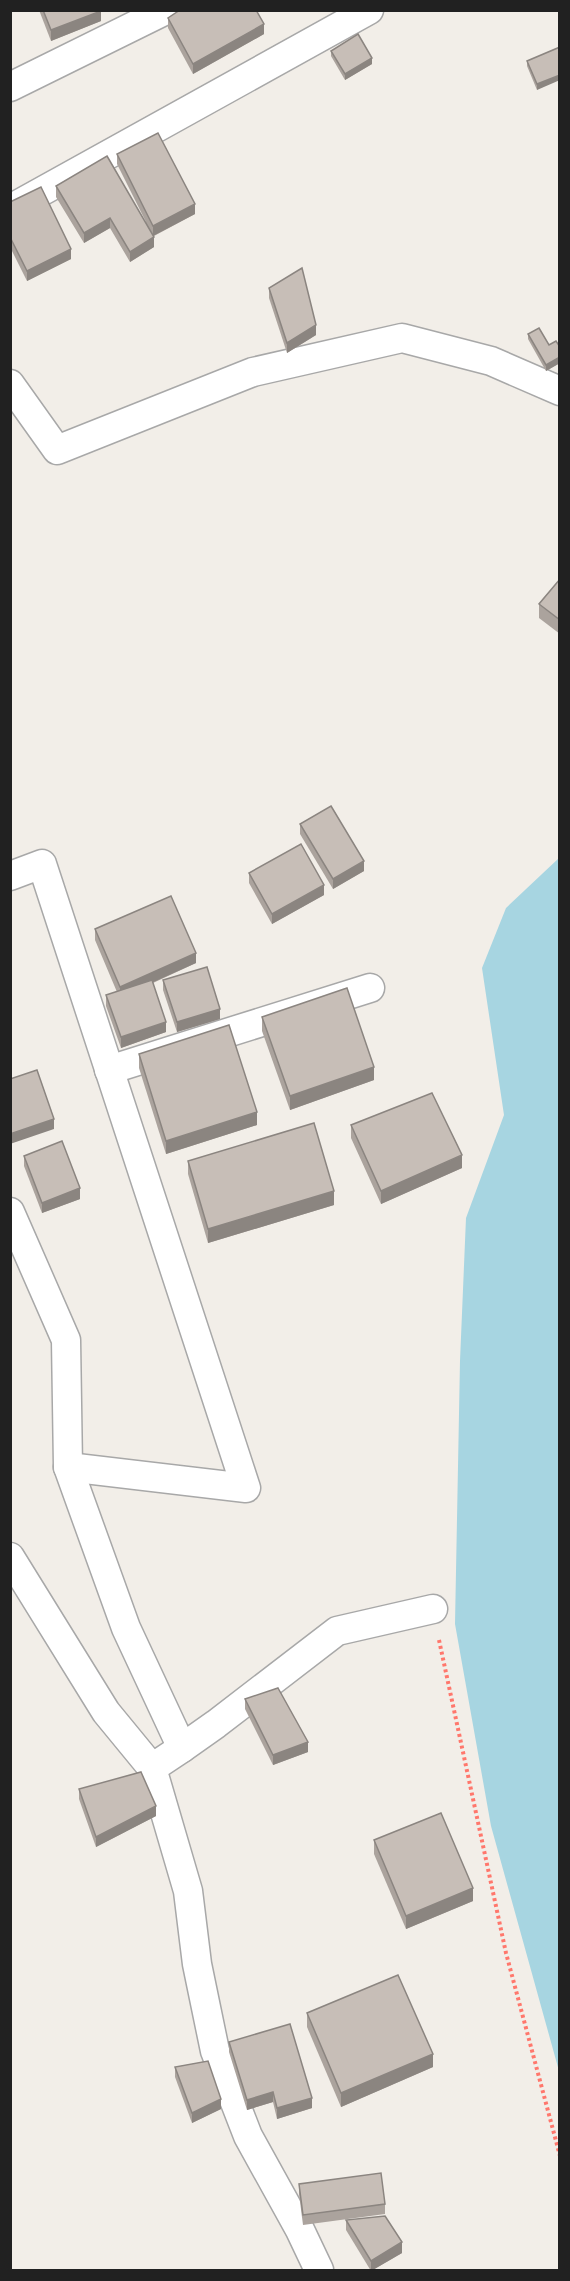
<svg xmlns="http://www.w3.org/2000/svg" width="570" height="2281" viewBox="0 0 570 2281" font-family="Figtree,sans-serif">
	<rect width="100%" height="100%" fill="#f2eee8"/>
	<!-- water -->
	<path fill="#a7d5e1" d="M559,858V2071L491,1826L455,1624L460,1361L466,1218L504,1115L482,968L506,908Z"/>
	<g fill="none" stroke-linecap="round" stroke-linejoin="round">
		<defs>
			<g id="street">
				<path d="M10,87L166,10"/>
				<path d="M10,209L369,10"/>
				<path d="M10,384L57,450L253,372L402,338L491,361L560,391"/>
				<path d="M10,876L42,864L246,1488L68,1467"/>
				<path d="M109,1070L370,988"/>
				<path d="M10,1212L66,1340L68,1467L126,1628L182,1748L152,1768L188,1891L197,1964L215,2051L248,2136L300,2230L319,2270"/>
				<path d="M10,1557L106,1712L152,1768"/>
				<path d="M182,1748L216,1724L337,1631L433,1609"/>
			</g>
		</defs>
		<!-- street casing -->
		<use href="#street" stroke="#a8a8a8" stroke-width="31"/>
		<!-- path -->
		<path stroke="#ff776c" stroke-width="4" stroke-dasharray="3 3" stroke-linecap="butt" d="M439,1640L506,1953L560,2156"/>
		<!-- street -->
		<use href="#street" stroke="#fff" stroke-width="28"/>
	</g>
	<!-- wall -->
	<g fill="#aba39d">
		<path d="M39,10H101V21L51,41Z"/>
		<path d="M168,18L264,34L193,74L168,28Z"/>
		<path d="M560,47L537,90L527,66V61Z"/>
		<path d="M331,51L372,64L345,80L331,56Z"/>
		<path d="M117,154L195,214L154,236V247L130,262L110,228L84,243L56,197V186L146,222L117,164Z"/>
		<path d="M10,202L71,259L27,281L10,247Z"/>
		<path d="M269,288L316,335L287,353L269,298Z"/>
		<path d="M528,334L549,345L560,347V363L546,371L528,339Z"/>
		<path d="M560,579V634L539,618V604Z"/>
		<path d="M300,824L364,871L333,889L300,834Z"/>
		<path d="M249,873L324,895L272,924L249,883Z"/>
		<path d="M95,929L196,963L153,983L166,1032L121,1048L106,1006V995L117,992L95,940Z"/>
		<path d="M163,980L220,1019L177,1032L163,990Z"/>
		<path d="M262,1017L374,1080L290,1110L262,1031Z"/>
		<path d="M139,1054L257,1125L166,1154L139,1068Z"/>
		<path d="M351,1125L462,1168L381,1204L351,1138Z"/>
		<path d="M24,1156L80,1199L42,1213L24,1166Z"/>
		<path d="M188,1161L334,1205L208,1243L188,1174Z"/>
		<path d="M245,1699L308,1752L273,1765L245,1709Z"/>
		<path d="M79,1789L156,1816L96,1847L79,1799Z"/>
		<path d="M374,1840L473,1901L406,1929L374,1854Z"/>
		<path d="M307,2013L433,2067L341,2107L307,2027Z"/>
		<path d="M229,2042L312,2108L277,2119L273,2102L247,2110L229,2052Z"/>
		<path d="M175,2067L221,2109L192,2123L175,2077Z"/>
		<path d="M299,2184L385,2204V2214L303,2225L299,2194Z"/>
		<path d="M346,2220L402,2253L371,2271L346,2230Z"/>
	</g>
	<!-- shaded-wall -->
	<g fill="#8b8580">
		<path d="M101,11V21L51,41V30Z"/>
		<path d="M264,24V34L193,74V64Z"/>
		<path d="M372,58V64L345,80V74Z"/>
		<path d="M560,75V80L537,90V84Z"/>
		<path d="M195,204V214L153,236V226Z"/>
		<path d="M110,218V228L84,243V233Z"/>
		<path d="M154,237V247L130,262V252Z"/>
		<path d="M71,249V259L27,281V271Z"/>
		<path d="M316,325V335L287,353V343Z"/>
		<path d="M560,357V363L546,371V365Z"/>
		<path d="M364,861V871L333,889V879Z"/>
		<path d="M324,885V895L272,924V914Z"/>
		<path d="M196,953V963L120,997V987Z"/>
		<path d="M220,1009V1019L177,1032V1022Z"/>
		<path d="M166,1022V1032L121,1048V1037Z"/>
		<path d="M374,1067V1080L290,1110V1096Z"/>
		<path d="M257,1112V1125L166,1154V1141Z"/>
		<path d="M54,1119V1129L10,1144V1134Z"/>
		<path d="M462,1155V1168L381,1204V1191Z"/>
		<path d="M80,1188V1199L42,1213V1203Z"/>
		<path d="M334,1191V1205L208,1243V1229Z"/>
		<path d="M308,1742V1752L273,1765V1755Z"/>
		<path d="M156,1806V1816L96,1847V1837Z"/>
		<path d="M473,1888V1901L406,1929V1916Z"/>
		<path d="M433,2054V2067L341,2107V2093Z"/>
		<path d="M273,2092V2102L247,2110V2100Z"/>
		<path d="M312,2098V2108L277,2119V2108Z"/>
		<path d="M221,2099V2109L192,2123V2113Z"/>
		<path d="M402,2242V2253L371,2271V2261Z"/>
	</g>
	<!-- building -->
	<g fill="#c7beb7" stroke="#8b8580" stroke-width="1.5">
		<path d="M43,10H101V11L51,30Z"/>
		<path d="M180,10H256L264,24L193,64L168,18Z"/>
		<path d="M358,34L372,58L345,74L331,51Z"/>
		<path d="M560,47V75L537,84L527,61Z"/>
		<path d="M158,133L195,204L153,226L117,154Z"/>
		<path d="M107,156L154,237L130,252L110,218L84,233L56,186Z"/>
		<path d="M41,187L71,249L27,271L10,237V202Z"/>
		<path d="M302,268L316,325L287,343L269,288Z"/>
		<path d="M539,328L549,345L556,341L560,347V357L546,365L528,334Z"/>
		<path d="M560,579V620L539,604Z"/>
		<path d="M331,806L364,861L333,879L300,824Z"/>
		<path d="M301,844L324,885L272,914L249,873Z"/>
		<path d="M171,896L196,953L120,987L95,929Z"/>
		<path d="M207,967L220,1009L177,1022L163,980Z"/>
		<path d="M152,980L166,1022L121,1037L106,995Z"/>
		<path d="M347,988L374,1067L290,1096L262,1017Z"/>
		<path d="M229,1025L257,1112L166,1141L139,1054Z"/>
		<path d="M37,1070L54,1119L10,1134V1079Z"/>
		<path d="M432,1093L462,1155L381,1191L351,1125Z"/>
		<path d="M314,1123L334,1191L208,1229L188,1161Z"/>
		<path d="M62,1141L80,1188L42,1203L24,1156Z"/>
		<path d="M278,1688L308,1742L273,1755L245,1699Z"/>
		<path d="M141,1772L156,1806L96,1837L79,1789Z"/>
		<path d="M441,1813L473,1888L406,1916L374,1840Z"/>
		<path d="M398,1975L433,2054L341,2093L307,2013Z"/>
		<path d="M290,2024L312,2098L277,2108L273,2092L247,2100L229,2042Z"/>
		<path d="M208,2061L221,2099L192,2113L175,2067Z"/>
		<path d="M381,2173L385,2204L303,2215L299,2184Z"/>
		<path d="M385,2216L402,2242L371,2261L346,2220Z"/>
	</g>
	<!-- border -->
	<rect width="570" height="2281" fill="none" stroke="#212121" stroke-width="24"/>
</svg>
